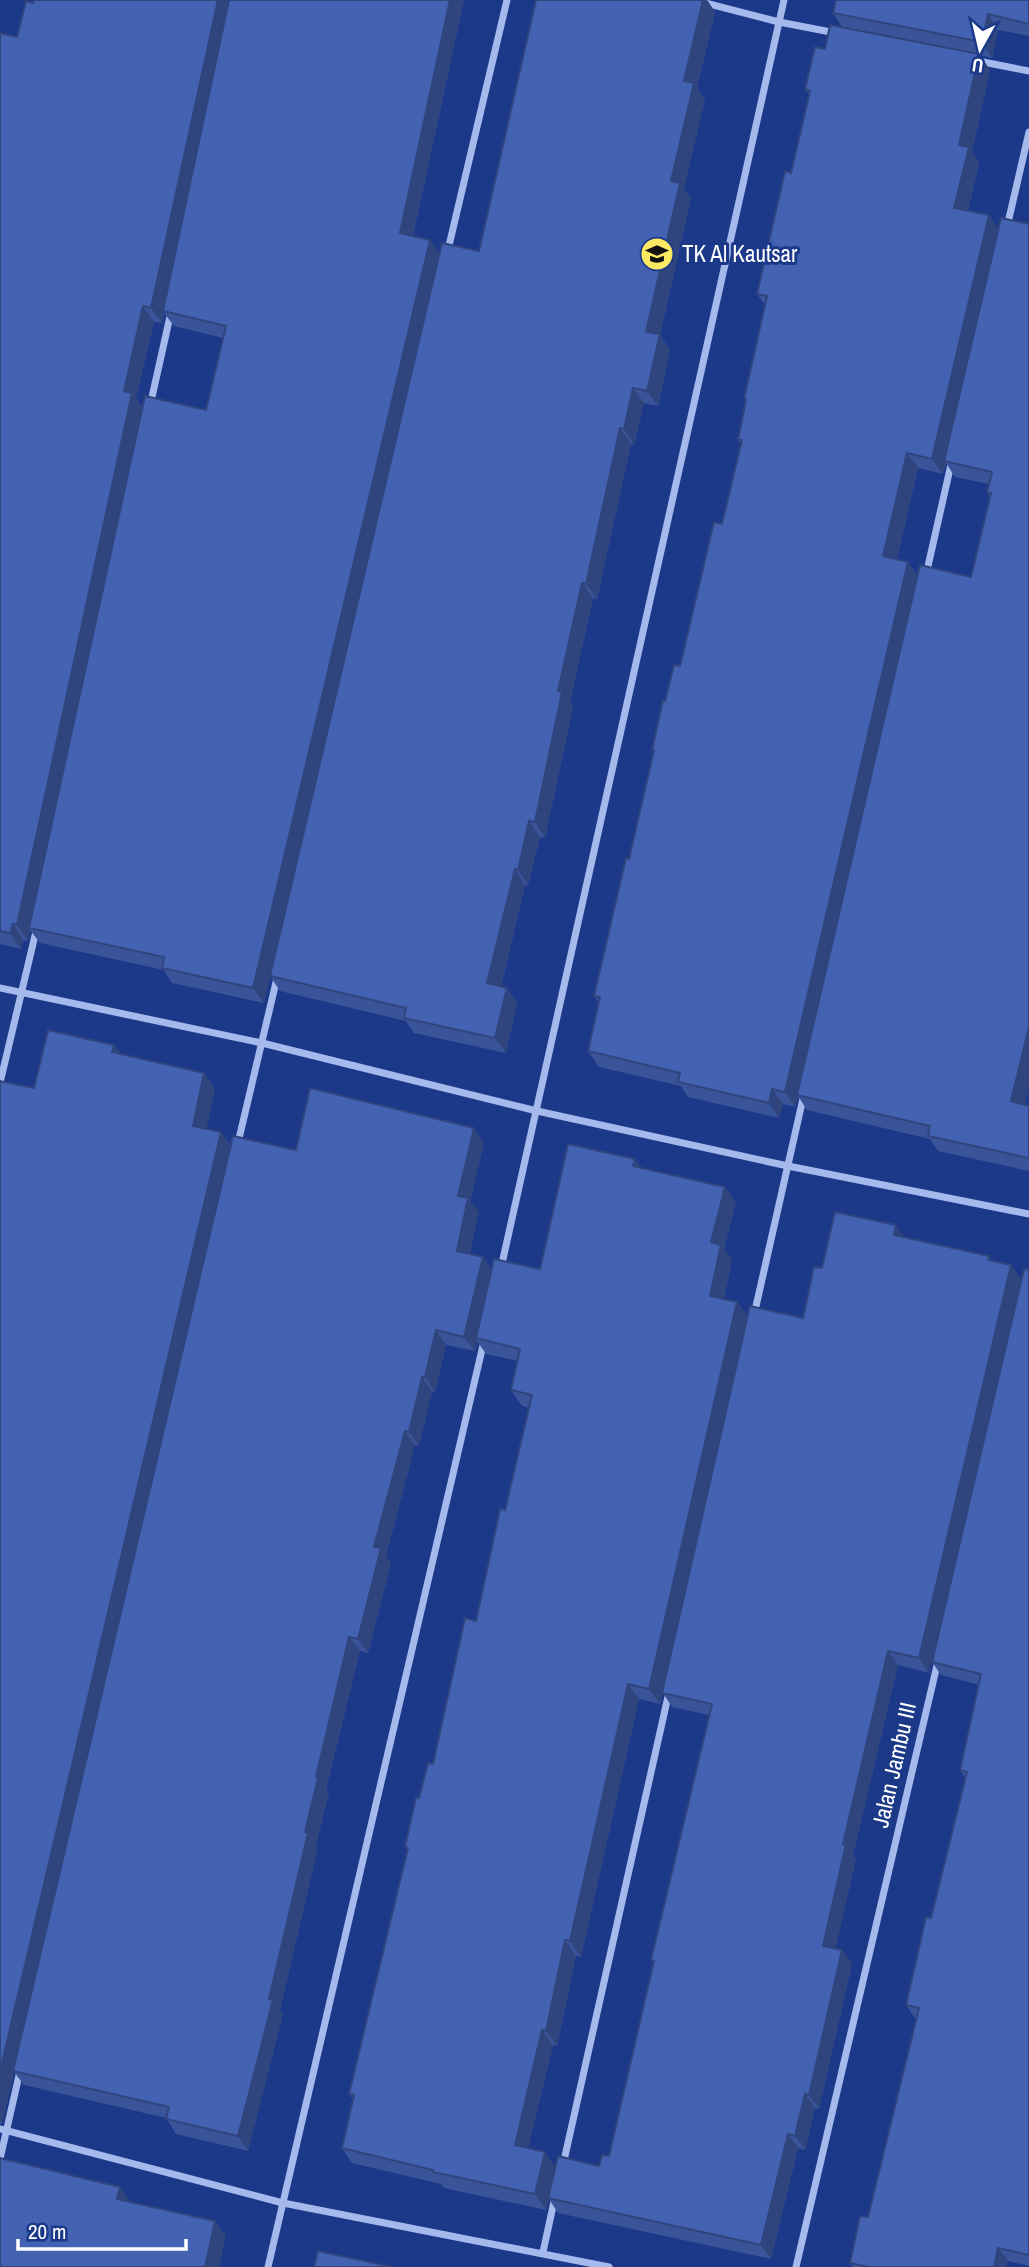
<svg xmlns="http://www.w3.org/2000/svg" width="1029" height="2267" viewBox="0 0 1029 2267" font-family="'Archivo Narrow',sans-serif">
	<rect width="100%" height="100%" fill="#1b3988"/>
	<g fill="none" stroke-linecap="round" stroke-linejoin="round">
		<!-- street -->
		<g stroke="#a5b9ec" stroke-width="7">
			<path d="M694,0L779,22L836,33"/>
			<path d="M978,61L1029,71"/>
			<path d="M1007,227L1029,132"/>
			<path d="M447,254L507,0"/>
			<path d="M150,406L171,312"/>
			<path d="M926,575L952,460"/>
			<path d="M0,988L262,1043L537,1111L788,1166L1029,1214"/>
			<path d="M0,1083L37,927"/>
			<path d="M237,1147L277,978"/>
			<path d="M501,1268L784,0"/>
			<path d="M754,1315L804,1094"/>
			<path d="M0,2129L283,2203L609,2267"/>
			<path d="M0,2159L20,2071"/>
			<path d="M563,2165L669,1692"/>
			<path d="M543,2252L555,2197"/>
			<path d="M268,2267L484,1341"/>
			<path d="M796,2267L938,1661"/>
		</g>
	</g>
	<!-- wall -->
	<g fill="#3a5499" fill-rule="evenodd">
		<path d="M34,0H464L413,236L439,253L479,251L536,0H707L715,12L697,88L705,99L684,188L691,198L660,335L670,350L658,406L644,403L634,445L631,444L597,599L593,598L570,702L573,707L545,838L540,837L528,885H525L501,987L517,1003L506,1053L414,1033L406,1021L280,991L270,976L264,1003L172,983L164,970L40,943L30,930L28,941L23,940L21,949L0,944V33L17,37ZM164,313L174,326L223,338L206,410L142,407L136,398L154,322L162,323Z"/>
		<path d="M1029,0V36L998,30L992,58L980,55L990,70L972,152L979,163L968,211L989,215L998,229L1025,1105L1029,1106V1171L938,1151L930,1139L807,1110L798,1096L795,1107L783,1104L779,1118L688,1097L681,1086L599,1067L588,1051L599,1003L594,996L629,859L654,752L652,750L665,701L680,666L722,524L741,444L738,440L746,402L744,399L765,305L757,294L791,173L809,95L805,89L825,49L843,28L833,13ZM946,463L955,477L989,484L987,493L990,497L971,577L918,575L897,559L918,468L943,474Z"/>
		<path d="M114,1045L121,1054L204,1073L215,1089L206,1129L221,1132L231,1146L296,1150L484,1143L470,1201L479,1212L469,1254L492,1270L540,1269L635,1159L641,1168L736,1202L724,1249L732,1260L724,1299L929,1673L898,1665L853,1855L856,1859L835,1949L842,1950L852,1964L819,2109L815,2108L805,2150L798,2148L771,2259L558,2213L549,2199L546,2210L444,2188L441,2184L352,2163L342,2148L353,2099L349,2094L407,1850L405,1847L419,1798L433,1764L476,1621L505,1510L529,1408L522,1406L511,1390L518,1361L486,1354L477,1341L475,1351L446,1345L435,1392L432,1391L419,1446L415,1445L386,1556L391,1563L368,1653L360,1651L326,1789L329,1792L316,1844L318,1847L280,2010L283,2014L248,2151L176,2134L166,2118L24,2085L14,2072L2,2123L0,2124V1081L34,1088ZM663,1693L672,1707L709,1715L651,1960L653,1963L609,2156L599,2166L555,2167L528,2148L553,2045L557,2046L576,1956L581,1957L639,1699L660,1704Z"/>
		<path d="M1029,1270V2266L1008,2261L1006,2267H853L850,2263L868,2217L916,2018H915L906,2005L931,1918L965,1778L960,1770L979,1685L941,1675L932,1662Z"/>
	</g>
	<!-- shaded-wall -->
	<g fill="#30457d">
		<path d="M218,0H233L163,311L164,312L162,323L151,308Z"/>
		<path d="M450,0H464L410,249L400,233Z"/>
		<path d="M703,0H707L715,12L697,88L705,99L684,188L691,198L660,335L670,350L658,406L647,391L646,332L671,181L684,81Z"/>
		<path d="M988,14L998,30L992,58L982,42Z"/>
		<path d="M979,54L990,70L972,152L979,163L965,223L954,208L959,145Z"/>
		<path d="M989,215L1000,231L944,461L946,463L943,474L932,459Z"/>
		<path d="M430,240L441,255L264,1003L253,988Z"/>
		<path d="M143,306L154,322L136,398L143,408L29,928L30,929L28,941L17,925L124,391Z"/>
		<path d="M633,388L644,403L634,445L624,429Z"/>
		<path d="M620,428L631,444L597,599L586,584Z"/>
		<path d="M907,453L918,468L894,571L883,556Z"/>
		<path d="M908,562L919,577L797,1095L798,1096L795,1107L785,1092Z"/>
		<path d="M582,583L593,598L570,702L573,707L545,838L535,822L558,691Z"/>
		<path d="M529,821L540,837L528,885L518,870Z"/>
		<path d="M515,869L525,885L498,999L487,983Z"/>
		<path d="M13,924L23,940L21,949L10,933Z"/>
		<path d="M507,988L517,1003L506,1053L495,1038Z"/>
		<path d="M1029,1027V1086L1022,1117L1011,1101Z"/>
		<path d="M114,1045L125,1060L112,1052Z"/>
		<path d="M204,1073L215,1089L204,1141L193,1126Z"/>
		<path d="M772,1089L783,1104L779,1118L769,1103Z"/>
		<path d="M474,1128L484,1143L470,1201L479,1212L467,1266L457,1251L458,1196Z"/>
		<path d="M221,1132L231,1147L2,2123L0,2120V2071Z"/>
		<path d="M635,1159L646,1175L633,1166Z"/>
		<path d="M725,1187L736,1202L724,1249L732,1260L721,1311L710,1296L711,1242Z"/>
		<path d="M896,1225L906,1240L894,1235Z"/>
		<path d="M483,1257L493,1272L476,1338L477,1341L475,1351L464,1337Z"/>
		<path d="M1011,1265L1021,1279L929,1673L919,1658Z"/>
		<path d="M737,1302L748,1317L660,1704L649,1689Z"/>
		<path d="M436,1330L446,1345L435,1392L425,1377Z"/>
		<path d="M422,1377L432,1391L419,1446L409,1432Z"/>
		<path d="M405,1431L415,1445L386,1556L391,1563L368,1653L358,1639L374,1547Z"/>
		<path d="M349,1637L360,1651L326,1789L329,1792L316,1844L318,1847L280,2010L283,2014L248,2151L238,2136L269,1999L305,1832L316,1777Z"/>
		<path d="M888,1651L898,1665L853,1855L856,1859L833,1960L823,1946L843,1844Z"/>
		<path d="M628,1684L639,1699L581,1957L570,1941Z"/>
		<path d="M565,1940L576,1956L557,2046L546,2031Z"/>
		<path d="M842,1950L852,1964L819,2109L809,2095Z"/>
		<path d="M542,2030L553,2045L525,2161L515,2145Z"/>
		<path d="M805,2094L815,2108L805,2150L795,2136Z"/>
		<path d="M788,2134L798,2148L771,2259L761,2245Z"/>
		<path d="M545,2152L556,2168L546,2210L535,2194Z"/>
		<path d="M120,2187L131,2202L117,2199Z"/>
		<path d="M215,2221L226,2236L219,2267H205Z"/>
		<path d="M998,2248L1008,2261L1006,2267H994Z"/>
	</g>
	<!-- building -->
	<g fill="#4462b2" stroke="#30457d" stroke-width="2">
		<path d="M34,0H218L151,308L143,306L124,391L132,393L17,925L13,924L10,933L0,931V33L17,37L26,1L33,3Z"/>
		<path d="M229,0H450L400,233L430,240L253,988L162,968L164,957L29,928L145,396L206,410L226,326L163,311Z"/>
		<path d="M536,0H703L684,81L694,83L671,181L680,183L646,332L660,334L647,391L633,388L624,429L620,428L586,584L582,583L558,691L562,692L535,822L529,821L518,870L515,869L487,983L507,988L495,1038L404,1018L406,1008L270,976L442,243L479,251Z"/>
		<path d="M836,0H1029V24L988,14L982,42L833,13Z"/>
		<path d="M830,25L979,54L959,145L969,147L954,208L989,215L932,459L907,453L883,556L908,562L785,1092L772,1089L769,1103L678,1082L680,1073L588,1051L600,997L594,996L626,858L629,859L654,750H652L663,700L665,701L674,665L680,666L714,522L722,524L742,440H738L746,400L744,399L767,296L757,294L785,171L791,173L810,91L805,89L815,47L825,49Z"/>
		<path d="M1001,218L1029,224V1027L1011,1101L1029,1106V1158L928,1136L930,1126L797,1095L920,565L971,577L991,493H987L992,472L944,461Z"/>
		<path d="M48,1030L114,1045L112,1052L204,1073L193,1126L221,1132L0,2071V1081L34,1088Z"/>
		<path d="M310,1088L474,1128L458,1196L468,1198L457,1251L483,1257L464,1337L436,1330L425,1377H422L409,1432L405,1431L374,1547L381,1548L358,1639L349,1637L316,1777L318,1778L305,1832L308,1833L269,1999L273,2000L238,2136L166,2119L169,2107L13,2071L233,1136L296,1150Z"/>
		<path d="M568,1144L635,1159L633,1166L725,1187L711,1242L721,1245L710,1296L737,1302L649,1689L628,1684L570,1941L565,1940L546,2031L542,2030L515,2145L545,2152L535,2194L433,2172V2170L342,2148L354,2095L349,2094L408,1848L405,1847L416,1797L419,1798L428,1763L433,1764L465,1618L476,1621L500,1509L505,1510L532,1395L511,1390L520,1349L476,1338L494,1259L540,1269Z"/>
		<path d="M835,1212L896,1225L894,1235L989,1256L988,1260L1011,1265L919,1658L888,1651L843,1844H846L823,1946L842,1950L809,2095L805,2094L795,2136L788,2134L761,2245L548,2198L558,2156L599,2166L602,2155L609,2156L654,1961L651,1960L712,1704L662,1693L750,1306L803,1318L814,1267L822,1268Z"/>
		<path d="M1024,1269L1029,1270V2255L998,2248L994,2267H868L850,2263L860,2216L868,2217L919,2008L906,2005L926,1917L931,1918L967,1772L960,1770L981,1674L932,1662Z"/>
		<path d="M0,2158L120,2187L117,2199L215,2221L205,2267H0Z"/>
		<path d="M318,2251L392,2267H314Z"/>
	</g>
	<!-- icons -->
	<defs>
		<symbol id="school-disc" viewBox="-11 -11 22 22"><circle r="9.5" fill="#fdea62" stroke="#1b3988"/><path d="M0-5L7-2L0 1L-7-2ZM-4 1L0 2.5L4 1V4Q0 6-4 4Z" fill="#111"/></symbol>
	</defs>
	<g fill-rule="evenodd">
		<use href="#school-disc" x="638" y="235" width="38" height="38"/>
	</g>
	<g text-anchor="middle" stroke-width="6" stroke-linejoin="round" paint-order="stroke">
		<!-- poi labels -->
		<g font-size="23" fill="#fff" stroke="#1b3988" text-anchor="start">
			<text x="682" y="262">TK Al Kautsar</text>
		</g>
		<!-- street labels -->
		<g font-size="23" fill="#fff" stroke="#1b3988">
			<text transform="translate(894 1765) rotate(-77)" y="8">Jalan Jambu III</text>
		</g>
	</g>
	<!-- north arrow -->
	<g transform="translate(980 49) rotate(188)" stroke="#1b3988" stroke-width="5" paint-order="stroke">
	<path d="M0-5L12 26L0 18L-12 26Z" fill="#ffffff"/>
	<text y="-10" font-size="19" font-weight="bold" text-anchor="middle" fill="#ffffff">U</text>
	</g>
	<!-- scale -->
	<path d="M18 2239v10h168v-10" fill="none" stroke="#ffffff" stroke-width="3.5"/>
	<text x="28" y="2239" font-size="21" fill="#ffffff" stroke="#1b3988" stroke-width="5" paint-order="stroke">20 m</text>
</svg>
